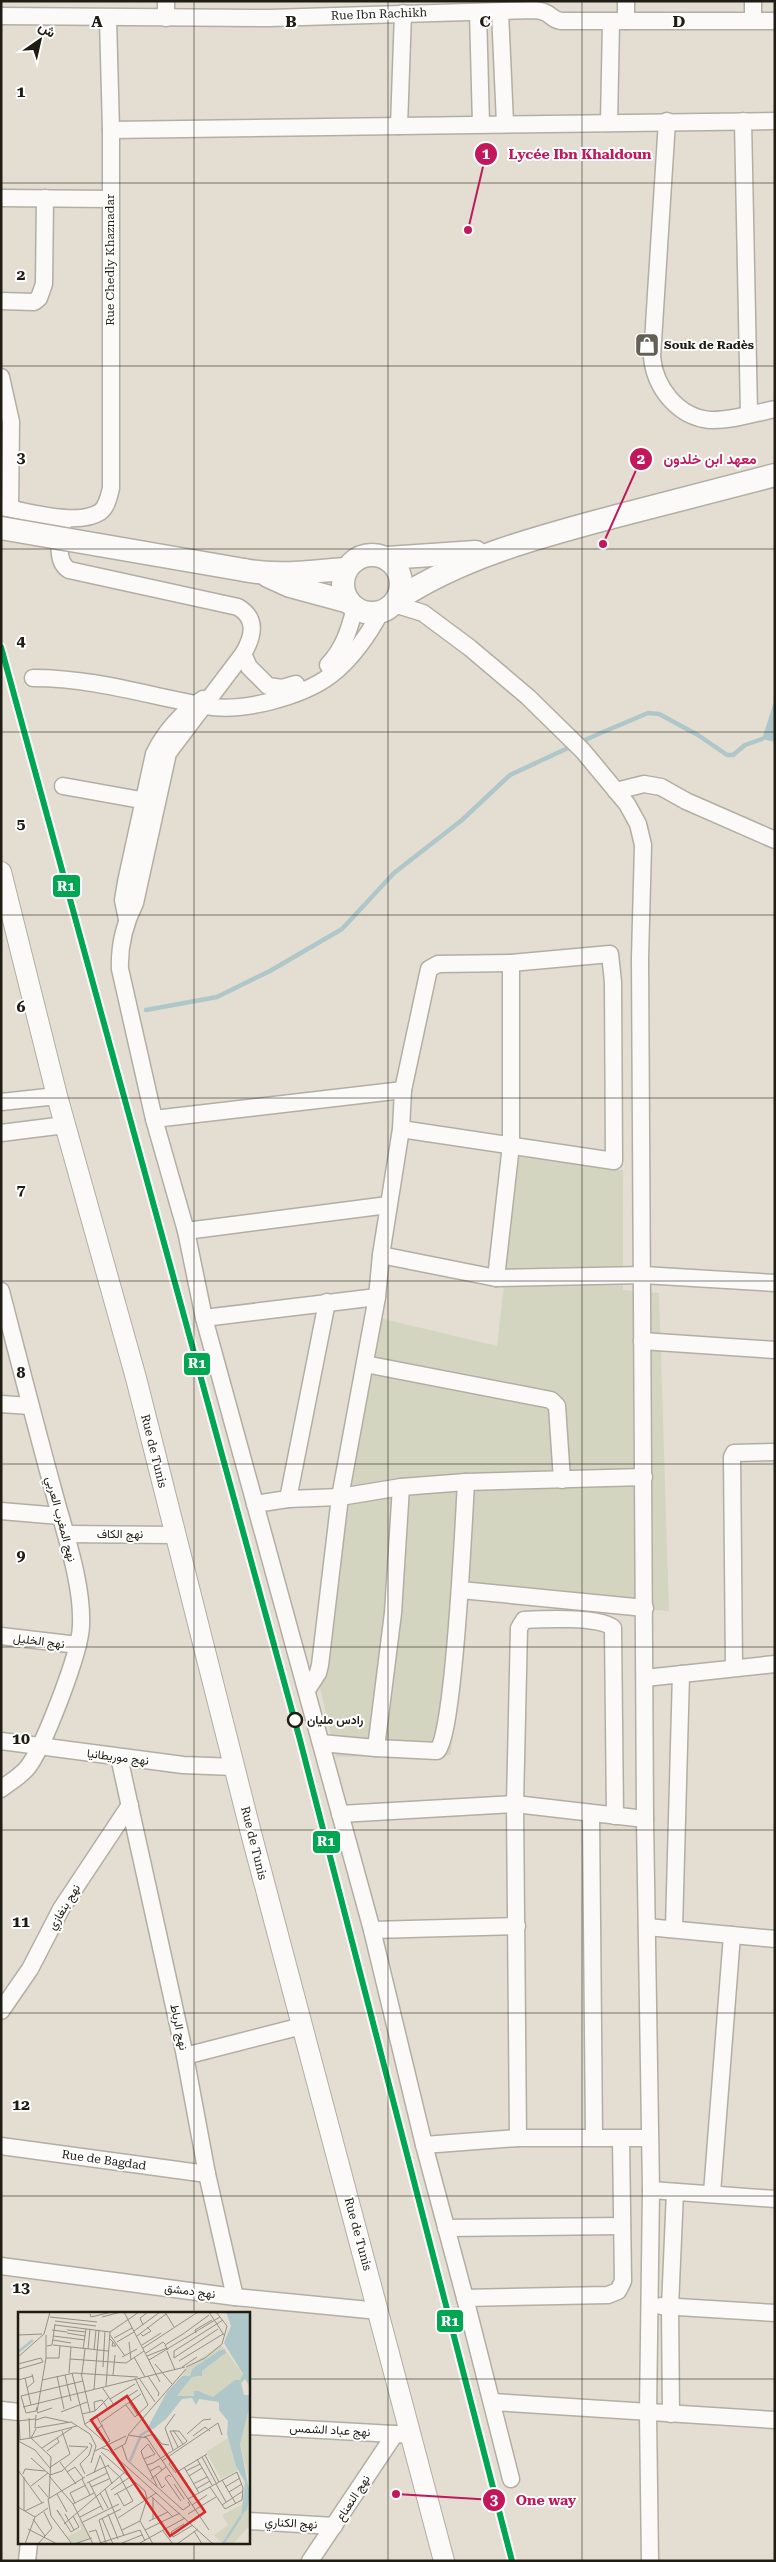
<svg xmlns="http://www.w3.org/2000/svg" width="776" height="2562" viewBox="0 0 776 2562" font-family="'Roboto Serif',Vazirmatn,serif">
	<rect width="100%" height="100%" fill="#e3ded1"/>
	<!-- green -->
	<path fill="#d3d5c0" d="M519,1155L623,1170V1290L659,1293L669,1611L462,1598L451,1755L336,1757L316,1670L375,1317L497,1346Z"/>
	<!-- water -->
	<path fill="#afc7c9" d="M775,699V742L762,739Z"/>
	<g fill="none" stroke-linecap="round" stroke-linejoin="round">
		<!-- stream -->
		<path stroke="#afc7c9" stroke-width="4.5" d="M146,1010L217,997L270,971L342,929L394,873L462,820L510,775L596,735L648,713L659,714L698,735L727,755H733L745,745L762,739"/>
		<defs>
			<g id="minor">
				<path d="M166,1V18"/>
				<path d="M626,1V21"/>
				<path d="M753,1V20"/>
				<path d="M478,12L481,124"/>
				<path d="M500,12L505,123"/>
				<path d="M1,16L270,18L533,10C552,11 549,19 561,21H775"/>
				<path d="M667,121L652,357C655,388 678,417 710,420C731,421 755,413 775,409"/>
				<path d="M743,121L749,414"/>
				<path d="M609,123L611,22"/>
				<path d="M399,126L403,13"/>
				<path d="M111,130L775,121"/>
				<path d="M1,198L110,199"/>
				<path d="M1,301L34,302L39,298L44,284L45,198"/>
				<path d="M1,377L11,422L10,508"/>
				<path d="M1,507C27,511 77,527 100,512C107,507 109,496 111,488V130L108,19"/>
				<path d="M64,518C62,534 53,560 69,570L238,607C258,619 253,637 243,654L168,753L135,903C125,923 119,946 120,969L154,1119L186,1231L204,1318L372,1930L424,2145L465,2298L608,2295L618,2291L623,2281L621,2139"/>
				<path d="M394,604L423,613L470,648L528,697L583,751L627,804L638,824L643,845L640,958L645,1819L651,2190L648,2413L650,2561"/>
				<path d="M243,654L249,667L268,686L282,688L296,684"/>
				<path d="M328,665C344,648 349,630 355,608"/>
				<path d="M33,678C93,678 146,695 205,706C241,713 302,697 331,675C351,660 369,634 380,613"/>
				<path d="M63,786L152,802"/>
				<path d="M616,791L644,784L661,787L686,801L775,840"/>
				<path d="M127,919L123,900L126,882L154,754C164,733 182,712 203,699"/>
				<path d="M1,1102L57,1096"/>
				<path d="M154,1119L403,1090"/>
				<path d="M1,1133L65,1125"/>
				<path d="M186,1231L388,1205"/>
				<path d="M381,1255L496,1278L643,1275L775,1283"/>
				<path d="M496,1278L511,1145V963"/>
				<path d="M1,1291C18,1357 35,1423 53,1489C64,1531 83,1583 81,1626C80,1653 44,1746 28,1767C21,1776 10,1782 1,1789"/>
				<path d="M204,1318L377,1297"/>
				<path d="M642,1341L775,1350"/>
				<path d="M365,1364L551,1400L557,1406L562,1480"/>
				<path d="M1,1404L30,1406"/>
				<path d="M401,1487L393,1613L376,1748L437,1751C454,1738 464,1516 466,1482"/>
				<path d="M288,1499L327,1302"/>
				<path d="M255,1504L288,1499L340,1497L401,1487L466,1482L644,1477"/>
				<path d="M1,1511L60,1516"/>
				<path d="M67,1534L174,1535"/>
				<path d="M461,1590L645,1608"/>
				<path d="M1,1636L78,1645"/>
				<path d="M734,1667L732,1457L734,1453L775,1452"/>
				<path d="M645,1678L775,1664"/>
				<path d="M307,1690L318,1673L320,1665L340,1497L377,1297L381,1255L401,1129L403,1090L429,969L438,964L511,963L610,954L613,982L614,1161L401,1129"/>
				<path d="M1,1741L183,1765L235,1767"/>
				<path d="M321,1743L376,1748"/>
				<path d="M119,1757L185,2056L207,2174L235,2297"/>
				<path d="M340,1814L515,1804L645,1819"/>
				<path d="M591,1814L594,2137"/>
				<path d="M647,1927L775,1939"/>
				<path d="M674,1928L681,1674"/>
				<path d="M372,1930L517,1926"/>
				<path d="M1,2011L30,1969L61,1909L130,1805"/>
				<path d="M185,2056L302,2026"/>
				<path d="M518,2138L515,1804L519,1628L524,1620C542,1619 600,1616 613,1628L615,1816"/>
				<path d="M424,2145L518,2138H649"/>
				<path d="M1,2146L207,2174"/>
				<path d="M651,2190L775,2199"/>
				<path d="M712,2193L732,1935"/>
				<path d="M446,2228L622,2226"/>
				<path d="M1,2266L235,2297L379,2311"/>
				<path d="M465,2298L511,2479"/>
				<path d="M661,2306L775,2313"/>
				<path d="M493,2402L775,2420"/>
				<path d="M1,2410L19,2412"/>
				<path d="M671,2414L670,2307L675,2192"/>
				<path d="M249,2426L412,2435"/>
				<path d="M249,2521L334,2526"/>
				<path d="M27,2561L29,2543"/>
				<path d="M310,2561L395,2434"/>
			</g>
			<path id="tertiary" d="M1,872L57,1096L136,1378L251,1833L444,2561"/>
			<g id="secondary">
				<circle cx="372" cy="584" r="29"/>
				<path d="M387,558L476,552"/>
				<path d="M244,570C278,577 312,571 346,569"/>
				<path d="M268,576L290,586L349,602"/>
				<path d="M398,599C464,556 539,537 613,517C667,503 721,489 775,475"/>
			</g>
		</defs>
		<!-- minor casing -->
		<use href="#minor" stroke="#b2aea4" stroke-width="19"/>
		<!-- tertiary casing -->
		<use href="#tertiary" stroke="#b2aea4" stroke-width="22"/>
		<!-- secondary casing -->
		<use href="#secondary" stroke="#b2aea4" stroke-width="25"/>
		<!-- minor -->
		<use href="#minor" stroke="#fbfaf8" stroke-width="16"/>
		<!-- tertiary -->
		<use href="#tertiary" stroke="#fbfaf8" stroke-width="20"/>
		<!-- secondary -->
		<use href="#secondary" stroke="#fbfaf8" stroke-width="22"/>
		<defs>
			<path id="secondary-bridge" d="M1,528L244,570"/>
		</defs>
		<!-- secondary-bridge casing -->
		<use href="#secondary-bridge" stroke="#b2aea4" stroke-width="25" stroke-linecap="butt"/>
		<!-- secondary-bridge -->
		<use href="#secondary-bridge" stroke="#fbfaf8" stroke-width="22"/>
		<defs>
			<path id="rail-1" d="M1,647L300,1740L512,2561"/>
		</defs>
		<!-- rail-1 casing -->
		<use href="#rail-1" stroke="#fff" stroke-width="10"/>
		<!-- rail-1 -->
		<use href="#rail-1" stroke="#00a651" stroke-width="6"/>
	</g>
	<!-- grid -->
	<path fill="none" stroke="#1f1c14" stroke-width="1" stroke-opacity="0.55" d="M194,1V2313M388,1V2561M582,1V2561M1,183H775M1,366H775M1,549H775M1,732H775M1,915H775M1,1098H775M1,1281H775M1,1464H775M1,1647H775M1,1830H775M1,2013H775M1,2196H775M1,2379H19M249,2379H775M194,2543V2561"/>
	<!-- icons -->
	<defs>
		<symbol id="shop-square" viewBox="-11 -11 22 22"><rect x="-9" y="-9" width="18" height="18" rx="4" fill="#646056" stroke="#fff"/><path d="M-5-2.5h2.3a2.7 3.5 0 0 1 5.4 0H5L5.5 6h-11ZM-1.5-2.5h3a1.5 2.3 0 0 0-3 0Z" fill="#fff"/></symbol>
	</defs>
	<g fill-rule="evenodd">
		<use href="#shop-square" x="633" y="331" width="28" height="28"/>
	</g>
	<!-- markers -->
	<circle fill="#fff" stroke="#1f1c14" stroke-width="2.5" cx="295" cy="1720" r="7"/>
	<g text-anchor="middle" stroke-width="4" stroke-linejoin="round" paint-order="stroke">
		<!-- street labels -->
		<g font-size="12" fill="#1f1c14" stroke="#fff">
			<text transform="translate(379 14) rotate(-2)" y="4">Rue Ibn Rachikh</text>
			<text transform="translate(110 260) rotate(-90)" y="4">Rue Chedly Khaznadar</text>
			<text transform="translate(154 1451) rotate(76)" y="4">Rue de Tunis</text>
			<text transform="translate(61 1519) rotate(75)" y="4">نهج المغرب العربي</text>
			<text x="120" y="1538">نهج الكاف</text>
			<text transform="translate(39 1641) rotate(7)" y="4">نهج الخليل</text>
			<text transform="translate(118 1757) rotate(7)" y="4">نهج موريطانيا</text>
			<text transform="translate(254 1843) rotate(76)" y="4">Rue de Tunis</text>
			<text transform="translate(64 1907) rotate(-59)" y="4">نهج بنغازي</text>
			<text transform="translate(179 2027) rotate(78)" y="4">نهج الرباط</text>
			<text transform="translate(104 2160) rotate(8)" y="4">Rue de Bagdad</text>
			<text transform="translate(358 2234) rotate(75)" y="4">Rue de Tunis</text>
			<text transform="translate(190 2291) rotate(7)" y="4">نهج دمشق</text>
			<text transform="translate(330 2430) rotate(3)" y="4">نهج عباد الشمس</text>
			<text transform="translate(353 2498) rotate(-57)" y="4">نهج النعناع</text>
			<text transform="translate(291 2523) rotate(3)" y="4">نهج الكناري</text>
		</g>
		<!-- poi labels -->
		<g font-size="12" font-weight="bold" fill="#1f1c14" stroke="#fff" text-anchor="start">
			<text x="664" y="349">Souk de Radès</text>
		</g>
		<!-- stop labels -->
		<g font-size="12" font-weight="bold" fill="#1f1c14" stroke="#fff" text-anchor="start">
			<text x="307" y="1724">رادس مليان</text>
		</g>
	</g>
	<!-- overview -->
	<g transform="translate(18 2312)">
		<rect width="232" height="232" fill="#e3ded1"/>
		<path d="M203,33L222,58L225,64L222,69L217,68L195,85L179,80L176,84H159L174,65H182L183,61V64L184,59L206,43V37L174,57L172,64H164L168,56ZM232,93V213L215,232H205L196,223L210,213L204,203L225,192L223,204L228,200L232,173L222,132ZM210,126L220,158L203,167L188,140ZM63,208L73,226L55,232L49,225L64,217L60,210Z" fill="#d3d5c0"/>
		<path d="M208,0H232V75L227,67L223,71L226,83H233L232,93L222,132L232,183L229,198L223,204L227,170L218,154L209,122L210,109L201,98V90L181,87L178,93L174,86L164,87L148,107L135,117L131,118L130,115L149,80L164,64H172L174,57L201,39L207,37L208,41L184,59V64L174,65L159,84H176V79H180L195,85L217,68H222L225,62L206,31L213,14Z" fill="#afc7c9"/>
		<path fill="none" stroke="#afc7c9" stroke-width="2.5" d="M0,40L15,28M112,149L123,123L131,118M205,232L223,204"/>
		<path fill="none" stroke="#959085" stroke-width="1" d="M106,0L142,70M147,0L156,15M191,0L206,23M72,2L73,5L94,0M32,5L79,10M84,5L103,0M37,9L78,14M37,13L92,20L121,0M125,13L122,6L130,0M34,18L49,20M49,18L68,20M116,19L142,0M49,21L67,24M122,21L125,24L133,19L129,15M178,21L177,18L194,8M165,22L191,3M0,23L24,22M92,23L107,44M35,24L67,28M119,24L148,2M96,26L114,16M92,27L95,30L98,34H94L95,30M35,28L53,31M99,30L116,20M111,30L113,48M35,33L90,39M124,33L143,21M29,34L34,33L37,12M125,36L180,0M65,37L68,17M70,37L72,17M76,38L78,18M150,38L147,33L165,22M149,39L157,58M128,41L145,30L147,32M129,44L149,36M0,45L26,22L32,0M104,45L119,37M116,45L127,65M28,46H41L42,34M156,46V39L205,8M156,46L200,17M52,47L108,51L126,39M131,48L202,5M161,49L205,22M0,52L23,46L25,50M137,52L154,72M85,55L87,19M164,55L179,45M168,55L187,46L204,32L209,14L198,0M1,57L25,50M51,61L53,35M54,61L67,113L88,131L92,129L79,105M63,61L72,100M64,61L67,37M47,63L53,89M95,63L97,43M39,64L46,97M130,64L141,81L140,84M7,66L13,93M121,66L137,90M0,68L15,64M24,68L56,61L120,65M88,74L92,20M84,75L96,93M9,76L16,70L14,62M76,77L81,18M92,87L117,72M111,90L120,104M108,93L117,105L130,93L117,66M5,95L167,55M19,95L18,99L8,101L3,84L65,69M77,99L76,90L84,88L90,97M19,100L28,46V23M43,100L69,90M19,101L34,96M64,102L77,99L91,85M18,103L17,116L53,110L72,122L78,134L73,151M11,106L12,126M1,108L2,128M18,108L27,105L50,110M0,109L17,107M83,110L123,82M67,112L120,78M85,113L78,118L89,130M155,118L165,132M169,122L185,108L193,107M110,123L129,126L191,218M110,123L168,57M175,124L187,115L192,119M126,125L136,122L144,132L151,133M13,126L33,145L31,187M13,126L59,114M0,128L13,126L18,117M0,129L17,138L31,155M104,133L109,148L165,198L172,193L170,190M51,134L70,135M24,136L54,116M84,136L90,138L195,232M96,138L107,132L110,124M155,138L147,116L157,102M29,139L41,130L39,126M77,139L108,124M83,140L127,179L129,187L122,209M82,143L94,172M187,143L201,170M184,145L198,171M13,146L32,163L44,159L70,135M126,147L137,142L130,132L123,139L125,145L139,174M179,147L194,173M144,149L200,111L204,123M42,150L58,172M129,153L135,151L167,131L169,129L161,119H152L160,135M90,154L102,165L115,189L106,194L99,181M166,155L181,181M31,156L52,142L44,119M0,158L24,191M132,159L141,154L144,158M168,159L182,152M49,160L57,155L65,166M159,160L189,142M76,161L82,144M158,161L151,152L154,149L169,172M5,162L7,157L27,159M67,162L62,152L71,143L74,133L71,131M137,163L144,176L147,173M31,164L55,192L75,232M68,164L91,153M171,164L184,156M6,165V199M153,165L151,163L147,166L163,189M64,167L72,183M133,167L148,155M204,168L218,192M71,170L85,198M69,171L89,161M156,172L166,187M175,172L189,165M198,172L208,190M20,173L30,185M13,174L30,161M73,175L91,167M207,175L222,166M87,177L106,224M178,177L192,169M93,178L112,165M211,180L224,172M82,181L90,196M39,182L49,200M96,183L118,171M133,184L155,205M135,186V207M170,187L201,170L219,160L225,176L224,188L207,197L192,175M57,191L52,181L68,173M55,192L76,181M174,193L189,183M204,193L225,179M0,195L17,205M7,199L26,190M47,202L56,218M90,202L100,227M170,202L198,185M43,204L39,198L53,220L61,215L55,204M17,205L30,196M62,205L83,194M84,206L95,232M100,206L138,181M15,207L27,224M122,209L135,232M131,209L150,200M65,210L101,192M46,212L107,160M166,212L153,220L155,225L175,213M10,217L39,232M104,218L122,209M127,218L162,201M145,219L155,232M176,219L184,232M71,220L78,218L83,232M88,231L81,208L103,197M104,231L124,223M7,232L17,205M20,232L34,216L26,200M54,232L33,204L30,187L67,165M56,232L74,226M79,232L122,218L127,229M120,232L167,206M159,232L180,217"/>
		<path fill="#d62828" fill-opacity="0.15" stroke="#d62828" stroke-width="2.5" d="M109,84L187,200L152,224L73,108Z"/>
		<rect width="232" height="232" fill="none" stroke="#1f1c14" stroke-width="2.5"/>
	</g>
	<g font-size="16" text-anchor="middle" font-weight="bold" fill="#1f1c14" stroke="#fff" stroke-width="4" stroke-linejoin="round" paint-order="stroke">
		<text x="97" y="27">A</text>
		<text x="291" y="27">B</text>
		<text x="485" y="27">C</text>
		<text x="679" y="27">D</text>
		<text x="21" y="97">1</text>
		<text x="21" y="280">2</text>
		<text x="21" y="463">3</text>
		<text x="21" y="646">4</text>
		<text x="21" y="829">5</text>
		<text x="21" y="1012">6</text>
		<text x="21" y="1195">7</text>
		<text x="21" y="1378">8</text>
		<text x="21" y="1561">9</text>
		<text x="21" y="1744">10</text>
		<text x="21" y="1927">11</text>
		<text x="21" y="2110">12</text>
		<text x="21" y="2293">13</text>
	</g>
	<!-- callouts -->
	<path fill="none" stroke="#c2185b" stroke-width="2" d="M468 230L486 154M603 544L641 459M396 2494L494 2500"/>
	<g fill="#c2185b" stroke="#fff" stroke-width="2">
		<circle cx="468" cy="230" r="5"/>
		<circle cx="603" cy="544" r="5"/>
		<circle cx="396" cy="2494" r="5"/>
		<circle cx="486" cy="154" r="12"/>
		<circle cx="641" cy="459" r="12"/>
		<circle cx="494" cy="2500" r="12"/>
	</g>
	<g font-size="15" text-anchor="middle" font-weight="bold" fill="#fff">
		<text x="486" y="159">1</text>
		<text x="641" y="464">2</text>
		<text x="494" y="2505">3</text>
	</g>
	<g font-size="14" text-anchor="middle" font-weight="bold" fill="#c2185b" stroke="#fff" stroke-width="4" stroke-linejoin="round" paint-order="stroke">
		<text x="580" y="159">Lycée Ibn Khaldoun</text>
		<text x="710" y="464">معهد ابن خلدون</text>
		<text x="546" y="2505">One way</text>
	</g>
	<g stroke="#fff" stroke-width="2">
		<rect x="52" y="874" width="29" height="24" rx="5" fill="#00a651"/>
		<rect x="183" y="1352" width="28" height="24" rx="5" fill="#00a651"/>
		<rect x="312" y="1830" width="29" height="24" rx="5" fill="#00a651"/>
		<rect x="436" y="2309" width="28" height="24" rx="5" fill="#00a651"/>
	</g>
	<g font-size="14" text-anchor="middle" font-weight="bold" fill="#fff">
		<text x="66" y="891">R1</text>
		<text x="197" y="1368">R1</text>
		<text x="326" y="1846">R1</text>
		<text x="450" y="2326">R1</text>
	</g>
	<!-- border -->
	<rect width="776" height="2562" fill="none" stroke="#1f1c14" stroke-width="5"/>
	<!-- north arrow -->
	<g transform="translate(40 40) rotate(34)" stroke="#ffffff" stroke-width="4" paint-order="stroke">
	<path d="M0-4L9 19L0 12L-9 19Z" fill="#1f1c14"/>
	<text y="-8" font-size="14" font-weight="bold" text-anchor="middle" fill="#1f1c14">ش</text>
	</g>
</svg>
